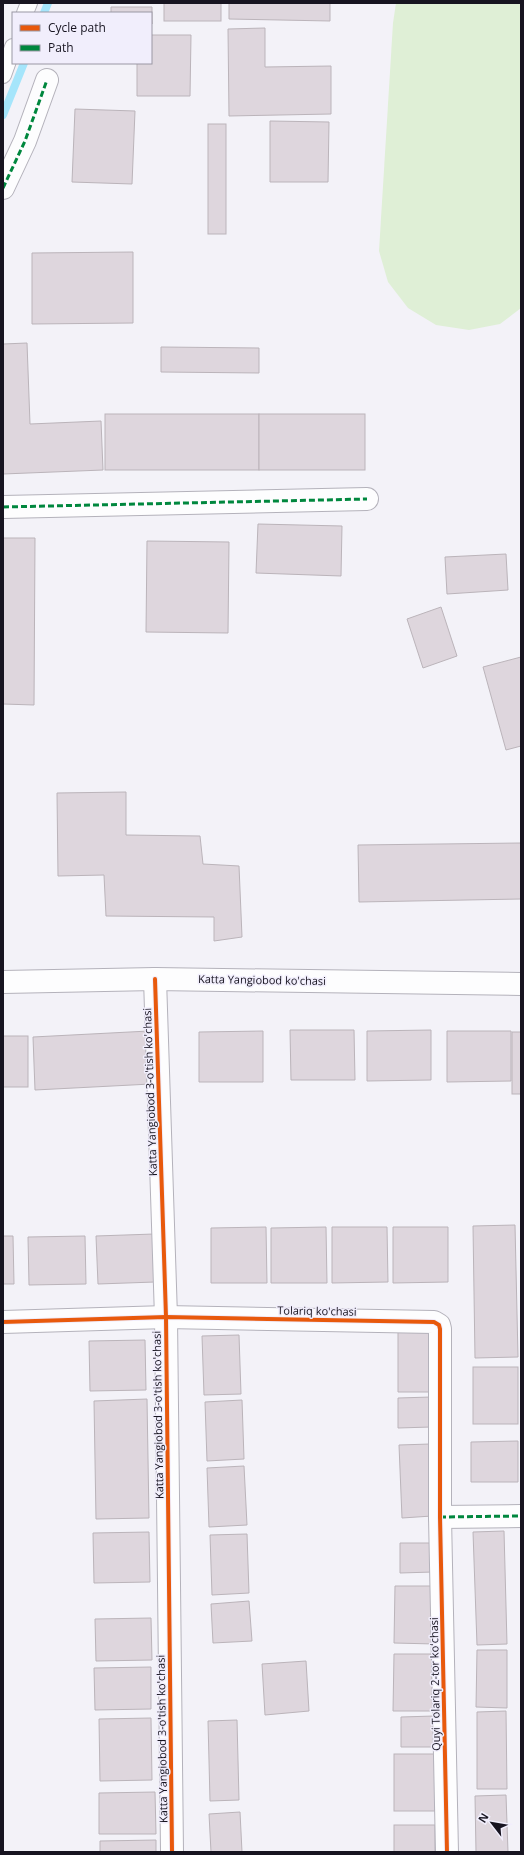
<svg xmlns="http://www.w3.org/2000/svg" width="524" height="1855" viewBox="0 0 524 1855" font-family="'Open Sans',sans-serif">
	<rect width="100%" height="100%" fill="#f3f2f8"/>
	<!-- green -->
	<path fill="#dfefd6" d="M396,3H521V308L500,324L469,330L436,325L408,308L388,282L379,251L393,23Z"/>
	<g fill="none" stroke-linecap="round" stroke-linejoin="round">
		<!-- stream -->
		<g stroke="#a5e5fb" stroke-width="8">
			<path d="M44,13L48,3"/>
			<path d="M3,115L24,63"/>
		</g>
	</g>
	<!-- building -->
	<g fill="#ded6dd" stroke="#bbb4ba">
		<rect x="164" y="3" width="57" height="18"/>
		<path d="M229,3H330V21L229,19Z"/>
		<path d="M111,7H152V24L151,13H111Z"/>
		<path d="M265,28V67L331,66V114L229,116L228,29Z"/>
		<path d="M151,35H191L190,96H137V63H151Z"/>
		<path d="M75,109L135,111L132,184L72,182Z"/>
		<path d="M270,121L329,122L328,182H270Z"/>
		<rect x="208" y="124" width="18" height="110"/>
		<path d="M133,252V323L32,324V253Z"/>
		<path d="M27,343L30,424L101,421L103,470L3,474V344Z"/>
		<path d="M161,347L259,348V373L161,372Z"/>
		<rect x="105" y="414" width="154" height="56"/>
		<rect x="259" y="414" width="106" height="56"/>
		<path d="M258,524L342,526L341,576L256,573Z"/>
		<path d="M3,538H35L34,705L3,704Z"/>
		<path d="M147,541L229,542L228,633L146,632Z"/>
		<path d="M506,554L508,590L447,594L445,557Z"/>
		<path d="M441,607L457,656L423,668L407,619Z"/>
		<path d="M521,657V746L506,750L483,667Z"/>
		<path d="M126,792V835L200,836L203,864L239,866L242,937L214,941V917L106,916L104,875L58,876L57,793Z"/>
		<path d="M521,843V899L359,902L358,845Z"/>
		<path d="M290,1030H354L355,1080H291Z"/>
		<path d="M431,1030V1080L367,1081V1031Z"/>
		<path d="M149,1031L151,1084L35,1090L33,1037Z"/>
		<path d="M263,1031V1082H199V1032Z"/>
		<path d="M447,1031H511V1081L447,1082Z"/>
		<rect x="512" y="1032" width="9" height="62"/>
		<rect x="3" y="1036" width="25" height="51"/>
		<path d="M515,1225L518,1357L475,1358L473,1226Z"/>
		<path d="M266,1227L267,1283H211V1228Z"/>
		<path d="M326,1227L327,1283H271V1228Z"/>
		<path d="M332,1227H387L388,1282L332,1283Z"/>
		<path d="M393,1227H448V1282L393,1283Z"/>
		<path d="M154,1234L155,1282L98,1284L96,1236Z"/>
		<path d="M3,1236H13L14,1284H3Z"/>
		<path d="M85,1236L86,1284L29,1285L28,1237Z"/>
		<path d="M398,1330H432L431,1392H398Z"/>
		<path d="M239,1335L241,1394L204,1395L202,1336Z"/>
		<path d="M145,1340L146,1390L90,1391L89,1341Z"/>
		<rect x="473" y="1367" width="45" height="57"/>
		<path d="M431,1397V1427L398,1428V1398Z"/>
		<path d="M147,1399L149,1518L96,1519L94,1401Z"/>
		<path d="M242,1400L244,1459L207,1461L205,1402Z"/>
		<path d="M518,1441V1482H471V1442Z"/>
		<path d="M430,1444L432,1516L402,1518L399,1445Z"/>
		<path d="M244,1466L247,1525L209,1527L207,1468Z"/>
		<path d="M504,1531L507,1644L477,1645L473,1532Z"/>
		<path d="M149,1532L150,1582L94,1583L93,1533Z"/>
		<path d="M247,1534L249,1593L212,1595L210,1535Z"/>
		<path d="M400,1543H433V1572L400,1573Z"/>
		<path d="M395,1586H435V1644L394,1643Z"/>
		<path d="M249,1601L252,1641L213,1643L211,1604Z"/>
		<path d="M151,1618L152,1660L96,1661L95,1619Z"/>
		<path d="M477,1650H507V1708L476,1707Z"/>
		<path d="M394,1654H435L434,1711H393Z"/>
		<path d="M306,1661L309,1711L265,1715L262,1664Z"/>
		<path d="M151,1667V1709L95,1710L94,1668Z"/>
		<path d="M506,1711L507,1789H477V1712Z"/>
		<path d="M434,1716V1747H401V1717Z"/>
		<path d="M151,1718L152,1780L100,1781L99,1719Z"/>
		<path d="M237,1720L239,1800L210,1801L208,1721Z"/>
		<rect x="394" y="1754" width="41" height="57"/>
		<path d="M155,1792L156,1834H99V1793Z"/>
		<path d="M506,1795L508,1852H476L475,1796Z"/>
		<path d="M240,1812L242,1852H211L209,1814Z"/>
		<rect x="394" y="1825" width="41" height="27"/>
		<path d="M156,1840V1852H100V1841Z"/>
	</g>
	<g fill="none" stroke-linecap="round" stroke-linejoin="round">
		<defs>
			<g id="service">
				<path d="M25,13L29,3"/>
				<path d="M3,75L13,47"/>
			</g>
			<g id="minor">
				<path d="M3,188L25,141L47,80"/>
				<path d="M3,507L367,499"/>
				<path d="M155,979L166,1317L172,1852"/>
				<path d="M3,1322L166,1317L434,1322L439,1325L440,1329V1517L447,1852"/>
				<path d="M440,1517L521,1516"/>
			</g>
			<path id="tertiary" d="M3,982L155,979L521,984"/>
		</defs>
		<!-- service casing -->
		<use href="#service" stroke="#b4b2bb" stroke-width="18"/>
		<!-- minor casing -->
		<use href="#minor" stroke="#b4b2bb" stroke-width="24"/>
		<!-- tertiary casing -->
		<use href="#tertiary" stroke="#b4b2bb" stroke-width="24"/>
		<!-- service -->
		<use href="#service" stroke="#fdfdfe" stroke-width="16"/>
		<!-- minor -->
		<use href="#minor" stroke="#fdfdfe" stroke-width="22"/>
		<!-- tertiary -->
		<use href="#tertiary" stroke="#fdfdfe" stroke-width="22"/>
		<!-- quiet -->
		<g stroke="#00873e" stroke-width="3" stroke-dasharray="6 3" stroke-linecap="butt">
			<path d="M3,188L25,141L47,80"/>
			<path d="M3,507L367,499"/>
			<path d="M440,1517L521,1516"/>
		</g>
		<defs>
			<g id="cycleway">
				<path d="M155,979L166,1317L172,1852"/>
				<path d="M3,1322L166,1317L434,1322L439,1325L440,1329V1517L447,1852"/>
			</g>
		</defs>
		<!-- cycleway casing -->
		<use href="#cycleway" stroke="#f1eefc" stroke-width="6"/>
		<!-- cycleway -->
		<use href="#cycleway" stroke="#e8590c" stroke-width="4"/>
	</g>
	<g text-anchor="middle" stroke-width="3" stroke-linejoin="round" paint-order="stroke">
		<!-- street labels -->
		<g font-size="11" fill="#171420" stroke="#f1eefc">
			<text transform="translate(262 980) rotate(1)" y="4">Katta Yangiobod ko'chasi</text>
			<text transform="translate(150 1092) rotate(-92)" y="4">Katta Yangiobod 3-o'tish ko'chasi</text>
			<text transform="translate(317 1311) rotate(1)" y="4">Tolariq ko'chasi</text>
			<text transform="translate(158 1415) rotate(-91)" y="4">Katta Yangiobod 3-o'tish ko'chasi</text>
			<text transform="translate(435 1684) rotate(-91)" y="4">Quyi Tolariq 2-tor koʻchasi</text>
			<text transform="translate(162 1739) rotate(-91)" y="4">Katta Yangiobod 3-o'tish ko'chasi</text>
		</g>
	</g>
	<!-- border -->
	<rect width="524" height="1855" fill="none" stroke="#171420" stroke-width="8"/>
	<!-- legend -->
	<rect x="12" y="12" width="140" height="52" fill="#f1eefc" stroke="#9a97a4"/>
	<rect x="20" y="25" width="20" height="6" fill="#e8590c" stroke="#9a97a4"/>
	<text x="48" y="32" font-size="12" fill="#171420">Cycle path</text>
	<rect x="20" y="45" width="20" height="6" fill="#00873e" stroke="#9a97a4"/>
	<text x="48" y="52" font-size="12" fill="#171420">Path</text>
	<!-- north arrow -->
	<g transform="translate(492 1823) rotate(301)" stroke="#f1eefc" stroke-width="3" paint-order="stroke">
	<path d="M0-3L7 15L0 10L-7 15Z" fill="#171420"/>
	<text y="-6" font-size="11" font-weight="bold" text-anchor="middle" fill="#171420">N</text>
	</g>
</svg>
